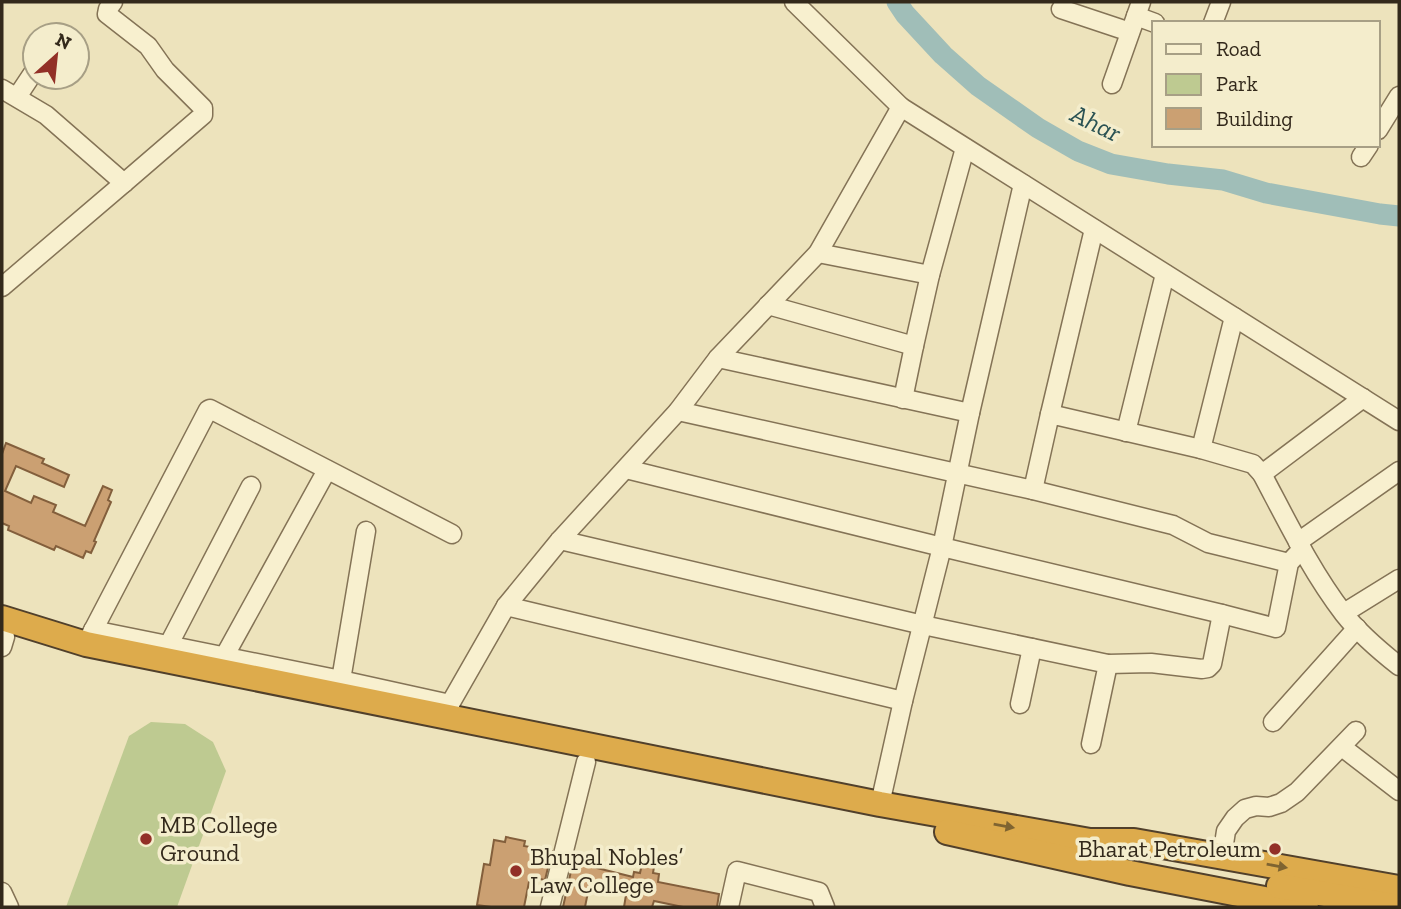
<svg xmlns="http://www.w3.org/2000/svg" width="1401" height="909" viewBox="0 0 1401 909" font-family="'Zilla Slab',serif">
	<rect width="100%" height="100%" fill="#ede3bc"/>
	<!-- green -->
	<path fill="#beca91" d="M151,722L185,724L213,742L226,771L177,907H66L129,736Z"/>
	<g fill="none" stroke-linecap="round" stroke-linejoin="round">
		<!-- river -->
		<path stroke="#a0beb8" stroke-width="21" d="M897,2L905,14L943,55L978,86L1038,128L1078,151L1111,164L1168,174L1223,180L1266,193L1380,214L1399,216"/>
	</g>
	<!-- building -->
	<g fill="#cba072" stroke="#835f3c" stroke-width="2">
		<path d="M6,443L44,459L42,463L69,475L64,487L16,466L5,491L31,503L34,496L56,505L53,512L85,526L103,486L112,490L108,500L111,502L94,541L96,542L91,553L86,551L83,558L56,546L54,550L8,530L9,526L2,523V454Z"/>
		<path d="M506,837L525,841L524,846L552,851L545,880L530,877L524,907H491L477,905L484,864L490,865L494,840L505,842Z"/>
		<path d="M573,862L633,877L634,872L640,873L642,864L654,867L653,873L659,874L658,882L719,894L717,907H683L654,901L652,907H624L626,895L589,887L585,907H563Z"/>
	</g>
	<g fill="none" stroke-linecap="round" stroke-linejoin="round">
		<defs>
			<g id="minor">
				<path d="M113,2L108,9L107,14L148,46L165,70L203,108V115L124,183"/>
				<path d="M794,2L901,107"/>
				<path d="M1061,9L1130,32"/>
				<path d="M1136,16L1155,23"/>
				<path d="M1213,23L1221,2"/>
				<path d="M1112,84L1141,2"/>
				<path d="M2,89L46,115L124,183L2,287"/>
				<path d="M17,97L35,70"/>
				<path d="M1378,130L1399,96"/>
				<path d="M1361,157L1369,145"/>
				<path d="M818,253L930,275"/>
				<path d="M768,305L914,346L930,275L965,148"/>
				<path d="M718,358L970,413"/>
				<path d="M903,399L914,346"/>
				<path d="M678,411L1033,490L1050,414L1201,449L1253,464L1262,474C1287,521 1311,571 1344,614C1359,633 1380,651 1399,666"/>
				<path d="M1050,414L1094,229"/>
				<path d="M1126,432L1165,274"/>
				<path d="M1201,449L1234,317"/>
				<path d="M626,469L942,547L1222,614L1276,628L1289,563L1302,549"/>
				<path d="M1262,474L1363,398"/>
				<path d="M1033,490L1173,525L1208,543L1289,563"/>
				<path d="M560,540L923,625L1108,664L1091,744"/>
				<path d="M1298,542L1399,471"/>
				<path d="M506,606L903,701"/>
				<path d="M1344,613L1399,579"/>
				<path d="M93,630L341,680L366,531"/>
				<path d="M86,644L208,410L210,409L452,534"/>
				<path d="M168,646L251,486"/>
				<path d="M2,647L5,637"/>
				<path d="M224,657L327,470"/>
				<path d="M1108,664L1151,663L1202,669L1208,668L1212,664L1222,614"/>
				<path d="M341,680L450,704"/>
				<path d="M1020,704L1032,648"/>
				<path d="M450,717V704L506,606L560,540L678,411L718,358L818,253L901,107L1399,421"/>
				<path d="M1273,722L1357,628"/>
				<path d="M1342,747L1399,791"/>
				<path d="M880,804L903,701L942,547L970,413L1023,184"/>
				<path d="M1222,857L1226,831L1235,818L1245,809L1256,806L1269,807L1281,803L1297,792L1356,731"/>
				<path d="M2,892L9,907"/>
				<path d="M550,907L586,762"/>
				<path d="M729,907L737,871L819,892L825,907"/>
			</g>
			<g id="highway">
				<path d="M2,618L86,644L880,804L1090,841H1134L1399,888"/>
				<path d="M947,832L1130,873L1306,907"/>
				<path d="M1279,886L1399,907"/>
			</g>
		</defs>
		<!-- minor casing -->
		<use href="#minor" stroke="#847356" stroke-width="21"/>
		<!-- highway casing -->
		<use href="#highway" stroke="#51402b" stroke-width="28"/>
		<!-- minor -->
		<use href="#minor" stroke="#f8f0cf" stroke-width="18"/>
		<!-- highway -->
		<use href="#highway" stroke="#ddab4c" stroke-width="24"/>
	</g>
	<!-- one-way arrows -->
	<defs><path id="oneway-solid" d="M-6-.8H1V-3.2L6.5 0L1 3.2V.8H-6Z" transform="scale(1.75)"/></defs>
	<g fill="#7f6431">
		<use href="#oneway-solid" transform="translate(1004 826) rotate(10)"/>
		<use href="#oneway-solid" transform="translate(1277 866) rotate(10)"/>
	</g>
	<!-- markers -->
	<g fill="#923027" stroke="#f4edcc" stroke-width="2.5">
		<circle cx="146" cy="839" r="7"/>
		<circle cx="1275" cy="849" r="7"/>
		<circle cx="516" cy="871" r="7"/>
	</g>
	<g text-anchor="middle" stroke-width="7" stroke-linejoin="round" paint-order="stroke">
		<!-- poi labels -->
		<g font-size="24" fill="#33291b" stroke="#f4edcc" text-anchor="start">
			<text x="160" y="833">MB College<tspan x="160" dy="28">Ground</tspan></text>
			<text x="1261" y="857" text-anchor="end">Bharat Petroleum</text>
			<text x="530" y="865">Bhupal Nobles’<tspan x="530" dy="28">Law College</tspan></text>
		</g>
		<!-- water labels -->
		<g font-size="26" font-style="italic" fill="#2a5253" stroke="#f4edcc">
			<text transform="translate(1096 123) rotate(26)" y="9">Ahar</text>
		</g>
	</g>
	<!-- border -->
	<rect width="1401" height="909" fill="none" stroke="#33291b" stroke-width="7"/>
	<!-- legend -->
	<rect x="1152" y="21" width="228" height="126" fill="#f4edcc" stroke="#a79f85" stroke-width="2"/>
	<rect x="1166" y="44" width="35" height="10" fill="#f8f0cf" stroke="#a79f85" stroke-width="2"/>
	<text x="1216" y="56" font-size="21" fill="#33291b">Road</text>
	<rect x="1166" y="74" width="35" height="21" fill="#beca91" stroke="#a79f85" stroke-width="2"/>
	<text x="1216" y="91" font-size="21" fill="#33291b">Park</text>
	<rect x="1166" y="108" width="35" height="21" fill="#cba072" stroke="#a79f85" stroke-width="2"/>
	<text x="1216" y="126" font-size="21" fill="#33291b">Building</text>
	<!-- north arrow -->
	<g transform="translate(56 56) rotate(27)"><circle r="33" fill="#f4edcc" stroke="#a79f85" stroke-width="2"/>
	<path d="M0-5L12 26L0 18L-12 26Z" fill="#923027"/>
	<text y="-10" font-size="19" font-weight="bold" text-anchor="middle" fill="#33291b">N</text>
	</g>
</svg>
